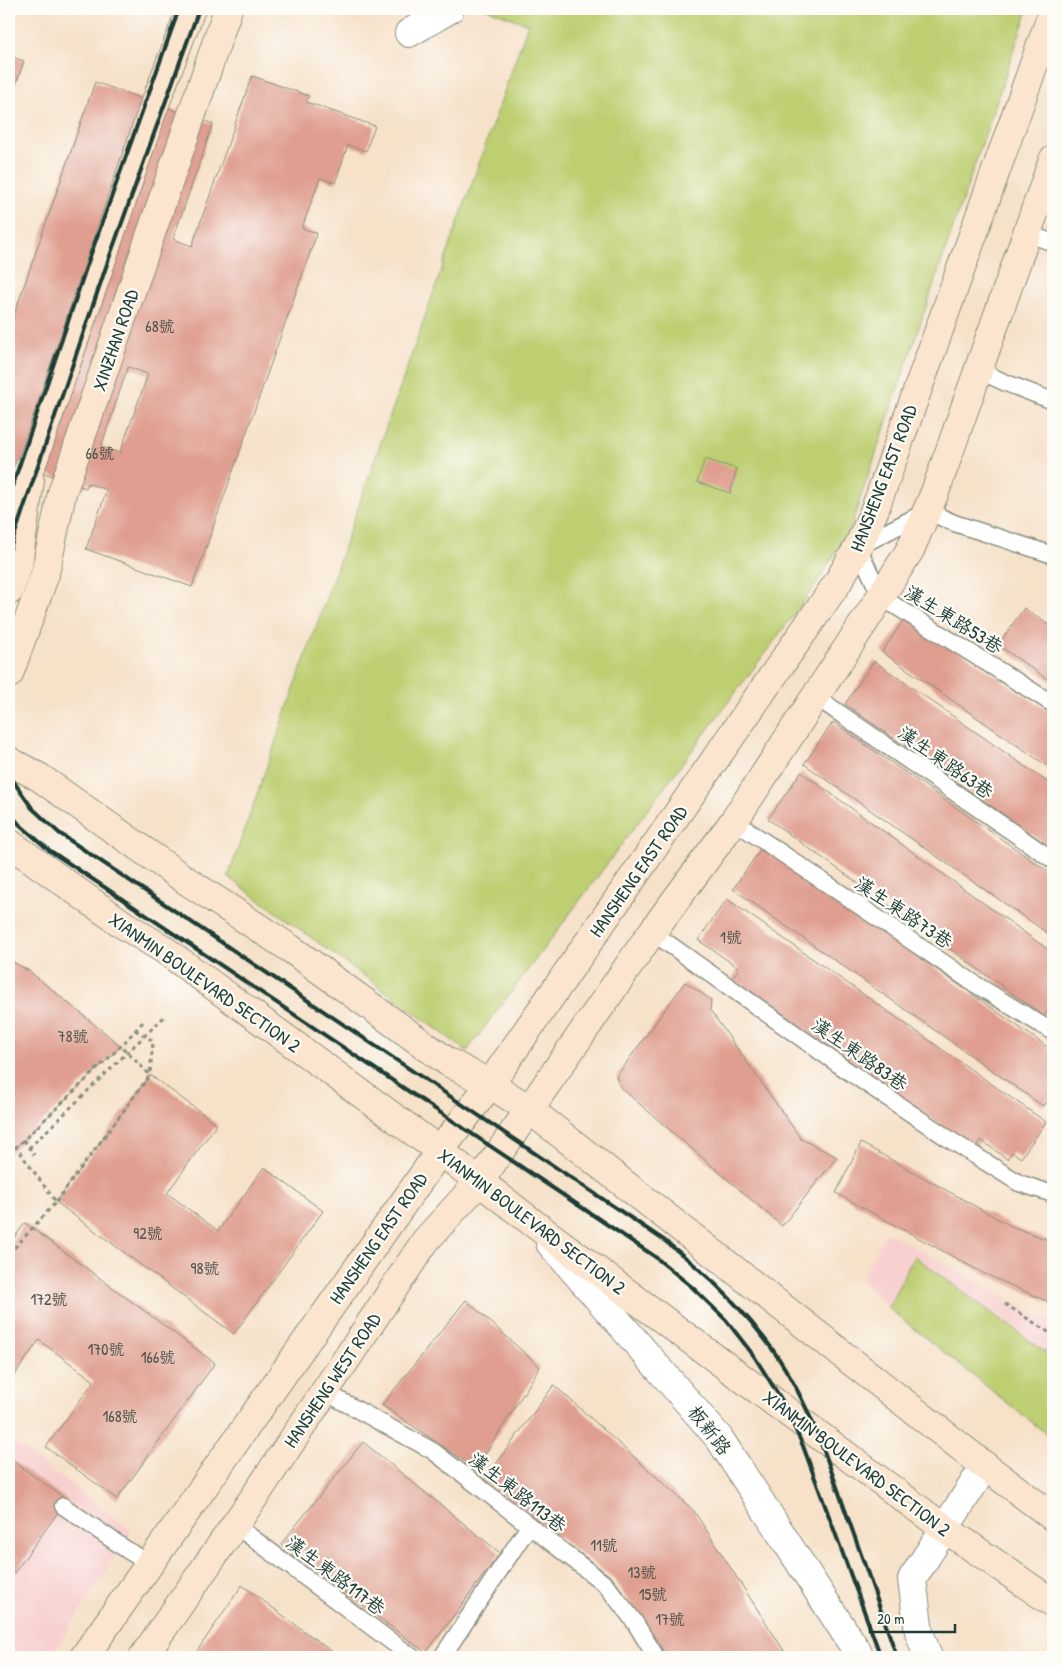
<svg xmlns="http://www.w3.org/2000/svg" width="1062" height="1666" viewBox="0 0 1062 1666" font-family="'Patrick Hand','LXGW WenKai TC',sans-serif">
	<rect width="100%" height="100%" fill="#fdfcf7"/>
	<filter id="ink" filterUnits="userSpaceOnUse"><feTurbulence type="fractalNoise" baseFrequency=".02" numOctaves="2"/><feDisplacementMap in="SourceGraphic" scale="10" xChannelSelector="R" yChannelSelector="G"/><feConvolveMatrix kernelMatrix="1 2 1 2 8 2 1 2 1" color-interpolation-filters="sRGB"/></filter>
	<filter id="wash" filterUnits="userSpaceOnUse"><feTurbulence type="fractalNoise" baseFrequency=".0096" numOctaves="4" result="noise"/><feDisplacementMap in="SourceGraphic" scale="20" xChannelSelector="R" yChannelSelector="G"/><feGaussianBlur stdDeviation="1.12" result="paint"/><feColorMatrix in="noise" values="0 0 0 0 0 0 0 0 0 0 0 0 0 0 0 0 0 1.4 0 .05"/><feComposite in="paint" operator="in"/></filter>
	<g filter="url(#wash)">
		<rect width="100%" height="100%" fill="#f6e1c9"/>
		<!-- built -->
		<g fill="#f7d0cf">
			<path d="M887,1232L1053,1324V1439L888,1308L861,1280Z"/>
			<path d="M9,1438L132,1531L50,1657H9Z"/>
		</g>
		<!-- green -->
		<g fill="#becf72" stroke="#6e8653">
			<path d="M487,9H1028L850,529L813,589L467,1051L228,877L528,24Z"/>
			<path d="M914,1256L1053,1358V1439L888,1308Z"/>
		</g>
		<g id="blocks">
			<!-- building -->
			<g fill="#df9e8f" fill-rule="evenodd">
				<path d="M9,56L24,61L9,103Z"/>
				<path d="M252,76L309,96L306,102L375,126L366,151L348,145L335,183L320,178L302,228L317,233L192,587L86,549L107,490L88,483L86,488L9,460V329L95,82L213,124L173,239L192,246ZM128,367L148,374L120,453L101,447Z"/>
				<path d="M705,459L737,469L730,493L697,482Z"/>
				<path d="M1024,608L1053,628V683L998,645Z"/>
				<path d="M907,615L1053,715V770L882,652Z"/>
				<path d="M874,661L1053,786V849L845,704Z"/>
				<path d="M833,722L1053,875V937L804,764Z"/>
				<path d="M801,772L1053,953V1002L1044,1016L768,819Z"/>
				<path d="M762,847L1053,1051V1091L1043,1106L733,889Z"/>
				<path d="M727,899L1046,1122L1021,1158L1012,1152L1007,1159L981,1140L975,1149L732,978L739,968L698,940Z"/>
				<path d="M9,960L29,971L121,1046L9,1154Z"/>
				<path d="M685,982L711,1000L710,1010L801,1139L837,1157L782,1226L621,1088L616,1077Z"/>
				<path d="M150,1075L217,1124L167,1193L218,1231L264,1167L323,1211L234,1334L56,1202Z"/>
				<path d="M861,1143L1011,1226L1053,1242V1304L983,1273L836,1193Z"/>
				<path d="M25,1223L215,1363L117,1499L46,1447L94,1381L39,1340L9,1383V1245Z"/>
				<path d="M466,1300L540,1367L476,1469L382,1405Z"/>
				<path d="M554,1385L694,1511L788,1657H665L614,1579L484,1480Z"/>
				<path d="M363,1442L500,1553L426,1653L281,1544Z"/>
				<path d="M9,1458L67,1500L9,1580Z"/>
				<path d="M242,1585L339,1657H193Z"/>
			</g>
		</g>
	</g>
	<g filter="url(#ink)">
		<use href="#blocks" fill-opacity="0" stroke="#8a8f7e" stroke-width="1"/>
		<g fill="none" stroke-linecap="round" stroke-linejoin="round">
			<defs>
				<g id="lane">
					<path d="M1027,233L1053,243"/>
					<path d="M978,370L1006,383L1053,401"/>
					<path d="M1053,555L954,523L927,511L858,547L881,597L1053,704"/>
					<path d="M816,697L1053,860"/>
					<path d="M734,821L975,984L1053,1032"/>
					<path d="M652,932L842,1067L952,1141L1019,1183L1053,1194"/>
					<path d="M325,1392L433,1451L606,1585L634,1621L656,1657"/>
					<path d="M63,1506L127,1550L149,1563"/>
					<path d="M235,1525L412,1657"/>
					<path d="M442,1657L529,1526"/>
				</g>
				<g id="street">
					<path d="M409,33L450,9"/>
					<path d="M550,1243L719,1438L857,1651L859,1657"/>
					<path d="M928,1657L919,1632L912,1579L985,1466"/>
				</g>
				<g id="secondary">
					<path d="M9,507L33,461L153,109L191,9"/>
					<path d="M9,591L18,565L30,480"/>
					<path d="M9,674L45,574L62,493L228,9"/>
					<path d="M9,761L39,777L187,881L291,949L448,1062L490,1084L530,1110L985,1466L1053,1517"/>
					<path d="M9,843L124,925L163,949L440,1151L533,1223L944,1528L1053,1603"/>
					<path d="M84,1657L440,1151L490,1084L838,582L858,547L875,509L1053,11"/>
					<path d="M143,1657L255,1496L426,1240L479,1182L652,932L734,821L874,607L910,550L935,492L1053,160"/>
				</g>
			</defs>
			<!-- lane casing -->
			<use href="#lane" stroke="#8a8f7e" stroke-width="19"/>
			<!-- street casing -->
			<use href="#street" stroke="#8a8f7e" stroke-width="30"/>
			<!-- secondary casing -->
			<use href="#secondary" stroke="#8a8f7e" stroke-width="30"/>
			<!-- path -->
			<g stroke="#8a8f7e" stroke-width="3" stroke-dasharray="4 4" stroke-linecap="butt">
				<path d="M24,1140L34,1155"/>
				<path d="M29,1148L165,1016"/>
				<path d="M9,1154L121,1046L143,1022"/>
				<path d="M9,1254L56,1202L16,1147"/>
				<path d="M1005,1304L1053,1335"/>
			</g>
			<!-- lane -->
			<use href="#lane" stroke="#fff" stroke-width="16"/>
			<!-- street -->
			<use href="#street" stroke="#fff" stroke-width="28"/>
			<!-- secondary -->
			<use href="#secondary" stroke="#fbe5cf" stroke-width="28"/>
			<!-- rail -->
			<g stroke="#1f3d34" stroke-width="4">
				<path d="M9,496L89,259L179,9"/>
				<path d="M9,551L107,264L199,9"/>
				<path d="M9,775L32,808L59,833L665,1241C704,1271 738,1303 767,1342C805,1392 825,1452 845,1510C863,1559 880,1608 897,1657"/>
				<path d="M9,812L19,824L49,850L654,1256L692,1287L726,1320L754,1356L783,1402L803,1446L881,1657"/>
			</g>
			<!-- path-bridge -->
			<g stroke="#8a8f7e" stroke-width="3" stroke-dasharray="4 4" stroke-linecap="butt">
				<path d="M135,1030L153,1041L150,1074"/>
				<path d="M56,1202L150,1075L121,1046"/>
			</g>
		</g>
	</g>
	<g text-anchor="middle" stroke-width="4.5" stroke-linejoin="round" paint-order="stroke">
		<!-- number labels -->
		<g font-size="16" fill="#4f554b">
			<text x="160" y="332">68號</text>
			<text x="100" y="459">66號</text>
			<text x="731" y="943">1號</text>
			<text x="73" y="1042">78號</text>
			<text x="148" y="1239">92號</text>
			<text x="205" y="1274">98號</text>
			<text x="49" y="1305">172號</text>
			<text x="106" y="1355">170號</text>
			<text x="158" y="1363">166號</text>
			<text x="120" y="1422">168號</text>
			<text x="604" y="1551">11號</text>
			<text x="642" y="1578">13號</text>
			<text x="653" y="1600">15號</text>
			<text x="670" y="1625">17號</text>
		</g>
		<!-- street labels -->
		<g font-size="19" fill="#1f3d34" stroke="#fdfcf7">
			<text transform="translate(115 340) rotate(-71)" y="7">XINZHAN ROAD</text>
			<text transform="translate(883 478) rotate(-69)" y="7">HANSHENG EAST ROAD</text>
			<text transform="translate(954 619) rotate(32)" y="7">漢生東路53巷</text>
			<text transform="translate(946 762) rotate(35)" y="7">漢生東路63巷</text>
			<text transform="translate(638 871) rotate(-55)" y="7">HANSHENG EAST ROAD</text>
			<text transform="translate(904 912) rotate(34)" y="7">漢生東路73巷</text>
			<text transform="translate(205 982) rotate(35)" y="7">XIANMIN BOULEVARD SECTION 2</text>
			<text transform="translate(860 1054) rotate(35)" y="7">漢生東路83巷</text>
			<text transform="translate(532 1221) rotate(37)" y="7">XIANMIN BOULEVARD SECTION 2</text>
			<text transform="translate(378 1238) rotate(-55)" y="7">HANSHENG EAST ROAD</text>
			<text transform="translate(332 1380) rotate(-56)" y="7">HANSHENG WEST ROAD</text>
			<text transform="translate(710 1430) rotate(52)" y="7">板新路</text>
			<text transform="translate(857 1463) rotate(37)" y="7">XIANMIN BOULEVARD SECTION 2</text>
			<text transform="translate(518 1492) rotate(38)" y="7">漢生東路113巷</text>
			<text transform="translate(336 1575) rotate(37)" y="7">漢生東路117巷</text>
		</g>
	</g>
	<!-- margin -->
	<rect width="1062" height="1666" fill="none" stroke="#fdfcf7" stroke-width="30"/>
	<!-- scale -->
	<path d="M870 1624v8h85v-8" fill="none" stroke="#1f3d34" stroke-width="2.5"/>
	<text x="877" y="1624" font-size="15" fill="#1f3d34" stroke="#fdfcf7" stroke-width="4" paint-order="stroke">20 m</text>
</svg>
